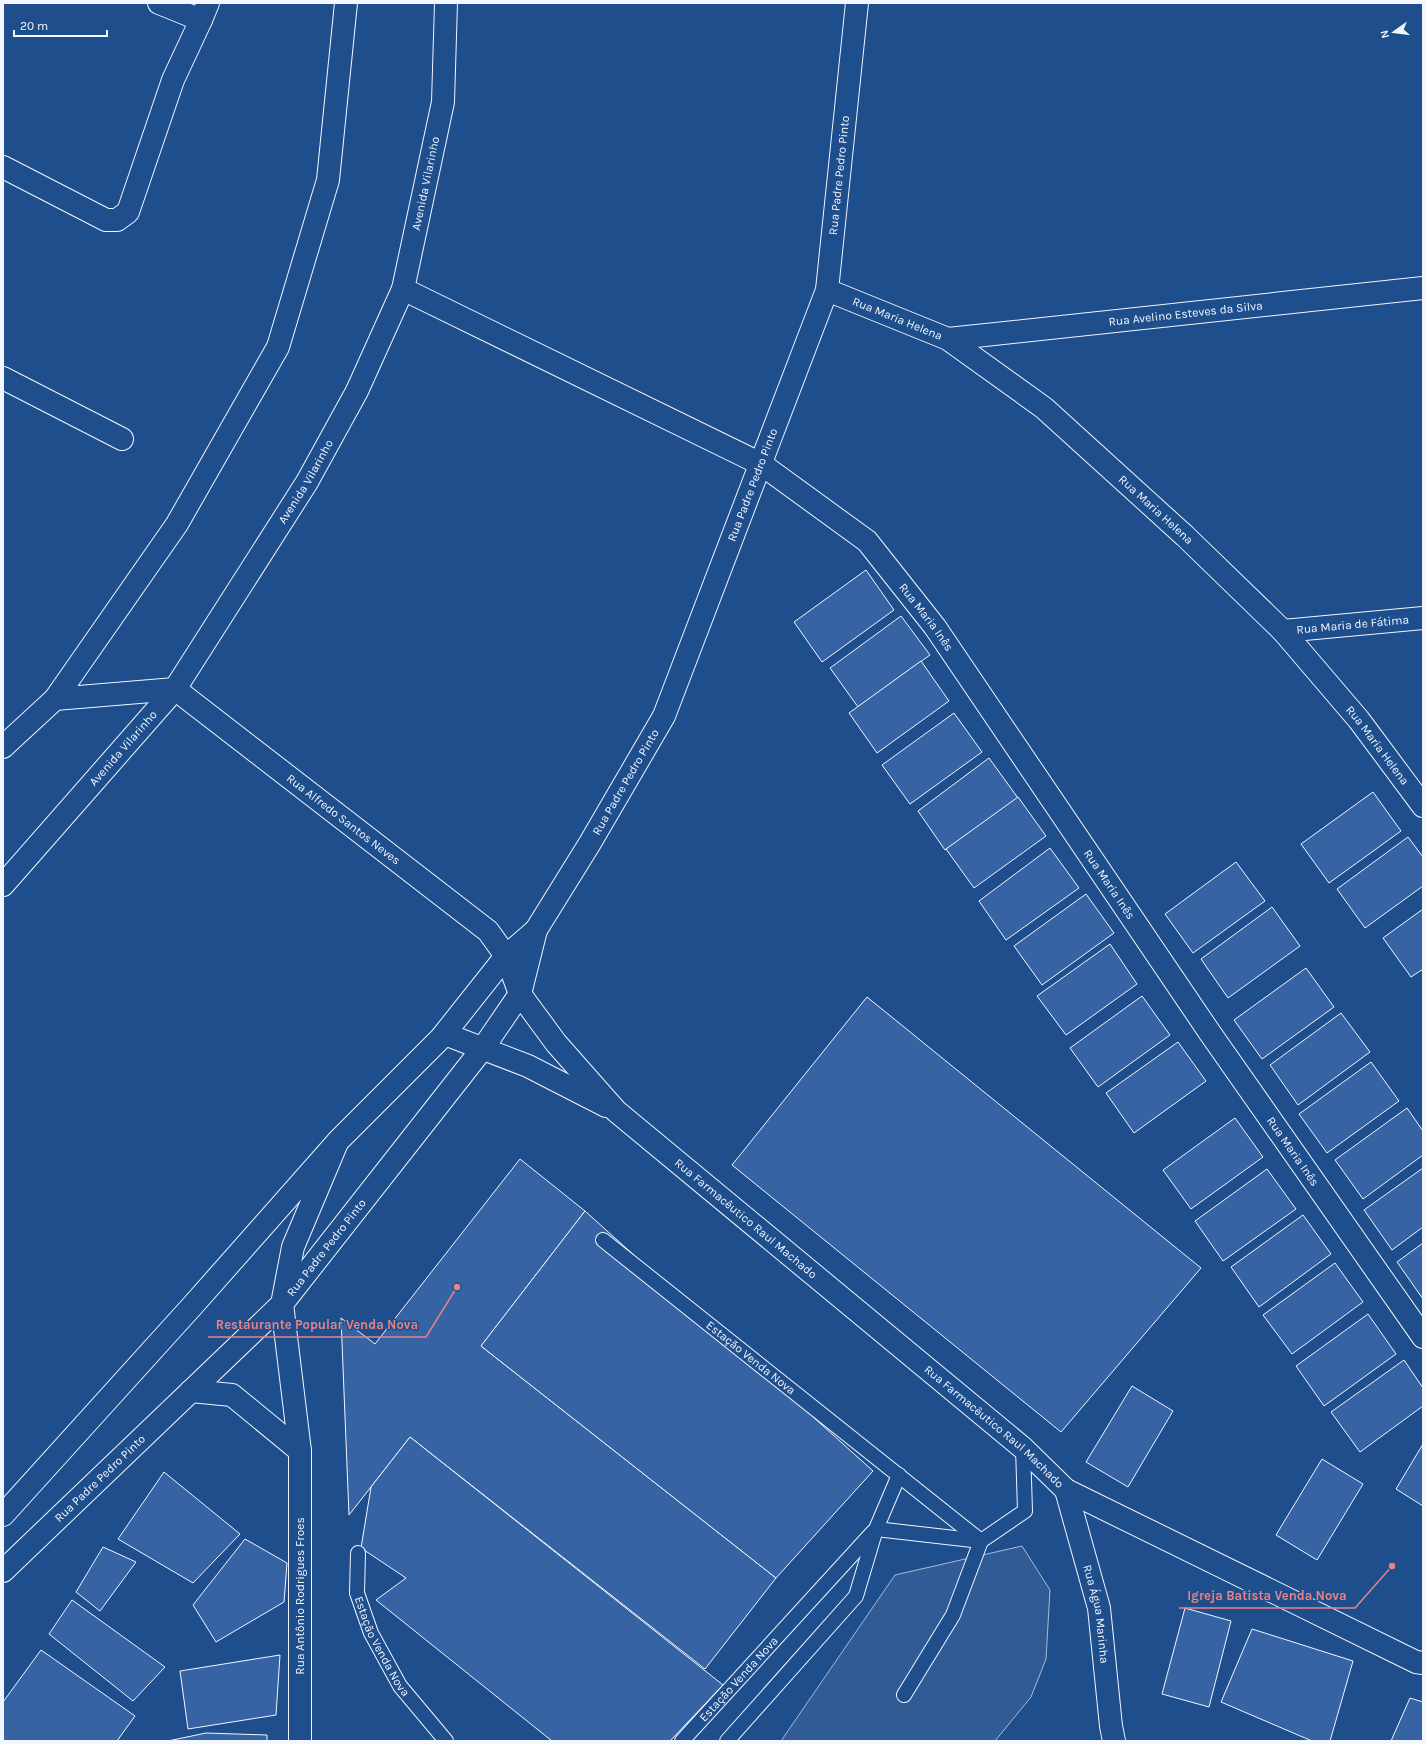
<svg xmlns="http://www.w3.org/2000/svg" width="1426" height="1744" viewBox="0 0 1426 1744" font-family="Karla,sans-serif">
	<rect width="100%" height="100%" fill="#1f4e8c"/>
	<!-- parking -->
	<path fill="#305b95" stroke="#a8bbd7" d="M1022,1546L1050,1590L1046,1659L1031,1697L995,1741H781L895,1575Z"/>
	<!-- building -->
	<g fill="#3563a3" stroke="#f2f6ff">
		<path d="M866,570L894,610L822,662L794,622Z"/>
		<path d="M901,616L930,655L858,707L830,668Z"/>
		<path d="M921,661L949,701L877,753L849,713Z"/>
		<path d="M954,713L982,752L910,804L882,765Z"/>
		<path d="M989,758L1018,798L945,850L918,811Z"/>
		<path d="M1373,792L1401,831L1329,883L1301,844Z"/>
		<path d="M1018,797L1046,836L974,888L946,849Z"/>
		<path d="M1408,837L1423,857V886L1365,928L1337,889Z"/>
		<path d="M1050,848L1079,888L1006,940L979,901Z"/>
		<path d="M1236,862L1265,901L1193,953L1165,914Z"/>
		<path d="M1086,894L1114,933L1042,985L1014,946Z"/>
		<path d="M1272,907L1300,946L1228,998L1201,959Z"/>
		<path d="M1423,909V969L1411,977L1383,938Z"/>
		<path d="M1110,944L1137,984L1066,1035L1037,996Z"/>
		<path d="M1306,968L1334,1007L1262,1059L1234,1020Z"/>
		<path d="M1142,996L1170,1035L1098,1087L1070,1048Z"/>
		<path d="M867,997L1201,1268L1061,1432L732,1165Z"/>
		<path d="M1341,1013L1370,1052L1298,1105L1270,1065Z"/>
		<path d="M1178,1042L1206,1081L1134,1133L1106,1093Z"/>
		<path d="M1371,1062L1399,1101L1327,1153L1299,1114Z"/>
		<path d="M1407,1108L1423,1131V1155L1363,1199L1335,1160Z"/>
		<path d="M1235,1118L1263,1157L1191,1209L1163,1170Z"/>
		<path d="M520,1159L585,1211L481,1346L776,1578L705,1669L410,1437L349,1515L341,1318L375,1344Z"/>
		<path d="M1423,1168V1227L1392,1250L1364,1210Z"/>
		<path d="M1267,1169L1296,1209L1223,1261L1195,1221Z"/>
		<path d="M585,1211L873,1471L776,1578L481,1346Z"/>
		<path d="M1303,1215L1331,1254L1259,1307L1231,1267Z"/>
		<path d="M1423,1243V1299L1397,1262Z"/>
		<path d="M1335,1263L1363,1302L1292,1354L1263,1315Z"/>
		<path d="M1368,1314L1396,1354L1324,1406L1296,1366Z"/>
		<path d="M1404,1360L1423,1388V1406L1360,1452L1331,1412Z"/>
		<path d="M1132,1386L1173,1411L1128,1487L1086,1462Z"/>
		<path d="M410,1437L723,1685L670,1741H552L376,1600L406,1578L361,1548L371,1487Z"/>
		<path d="M1423,1444V1506L1396,1489Z"/>
		<path d="M1322,1459L1363,1484L1317,1560L1276,1535Z"/>
		<path d="M164,1472L240,1534L193,1583L118,1539Z"/>
		<path d="M245,1539L287,1563L284,1602L216,1642L193,1605Z"/>
		<path d="M103,1547L136,1562L100,1611L76,1592Z"/>
		<path d="M72,1600L165,1667L133,1701L49,1634Z"/>
		<path d="M1185,1608L1231,1621L1209,1707L1162,1694Z"/>
		<path d="M1252,1629L1353,1661L1330,1741H1312L1221,1702Z"/>
		<path d="M41,1650L135,1716L117,1741H3V1702Z"/>
		<path d="M280,1655L276,1715L188,1729L180,1671Z"/>
		<path d="M1410,1698L1423,1702V1741H1391Z"/>
		<path d="M206,1733L267,1735V1741H168Z"/>
	</g>
	<g fill="none" stroke-linecap="round" stroke-linejoin="round">
		<defs>
			<g id="service">
				<path id="s1" d="M603,1240L981,1541"/>
				<path d="M876,1529L981,1541"/>
				<path id="s2" d="M358,1553L357,1593L371,1633L400,1686L446,1741"/>
				<path d="M904,1695L953,1615L981,1541L1025,1511L1023,1448"/>
				<path id="s3" d="M682,1741L873,1532"/>
				<path d="M727,1741L856,1596L876,1529L899,1475"/>
			</g>
			<g id="minor">
				<path d="M201,20L208,3"/>
				<path d="M3,167L106,220H117L128,212L173,80L201,20L159,3"/>
				<path id="s4" d="M403,289L761,464L867,541L935,627L1210,1033L1423,1337"/>
				<path id="s5" d="M827,290L948,339L1044,408L1185,536L1283,631L1359,720L1423,806"/>
				<path id="s6" d="M948,339L1423,288"/>
				<path d="M3,378L122,439"/>
				<path id="s7" d="M1283,631L1423,618"/>
				<path id="s8" d="M175,689L488,931L506,956L520,994L556,1043L616,1111L1023,1448L1066,1490L1416,1662L1423,1663"/>
				<path d="M445,1034L528,1066L606,1106"/>
				<path d="M191,1391L232,1395L300,1451"/>
				<path id="s9" d="M1066,1490L1099,1608L1111,1726L1114,1741"/>
				<path d="M300,1741V1451L282,1304L293,1247L336,1145"/>
			</g>
			<g id="secondary">
				<path d="M55,699L175,689"/>
				<path d="M3,747L55,699L177,524L278,347L328,180L346,3"/>
				<path id="s10" d="M3,885L175,689L307,482L357,391L403,289L443,102L446,3"/>
			</g>
			<g id="trunk">
				<path id="s11" d="M3,1515L194,1304L339,1140L441,1038L506,956L536,930L590,843L664,716L827,290L857,3"/>
				<path id="s12" d="M3,1571L282,1304L483,1048L520,994L536,930"/>
			</g>
		</defs>
		<!-- service casing -->
		<use href="#service" stroke="#f2f6ff" stroke-width="16"/>
		<!-- minor casing -->
		<use href="#minor" stroke="#f2f6ff" stroke-width="24"/>
		<!-- secondary casing -->
		<use href="#secondary" stroke="#f2f6ff" stroke-width="24"/>
		<!-- trunk casing -->
		<use href="#trunk" stroke="#f2f6ff" stroke-width="24"/>
		<!-- service -->
		<use href="#service" stroke="#1f4e8c" stroke-width="14"/>
		<!-- minor -->
		<use href="#minor" stroke="#1f4e8c" stroke-width="22"/>
		<!-- secondary -->
		<use href="#secondary" stroke="#1f4e8c" stroke-width="22"/>
		<!-- trunk -->
		<use href="#trunk" stroke="#1f4e8c" stroke-width="22"/>
	</g>
	<g text-anchor="middle" stroke-width="3" stroke-linejoin="round" paint-order="stroke">
		<!-- street labels -->
		<g font-size="12" fill="#f2f6ff" stroke="#1f4e8c">
			<text dy="4" stroke="none"><textPath href="#s11" startOffset="1613">Rua Padre Pedro Pinto</textPath></text>
			<text dy="4" stroke="none"><textPath href="#s10" startOffset="830">Avenida Vilarinho</textPath></text>
			<text dy="4" stroke="none"><textPath href="#s6" startOffset="239">Rua Avelino Esteves da Silva</textPath></text>
			<text dy="4" stroke="none"><textPath href="#s5" startOffset="76">Rua Maria Helena</textPath></text>
			<text dy="4" stroke="none"><textPath href="#s10" startOffset="506">Avenida Vilarinho</textPath></text>
			<text dy="4" stroke="none"><textPath href="#s11" startOffset="1289">Rua Padre Pedro Pinto</textPath></text>
			<text dy="4" stroke="none"><textPath href="#s5" startOffset="400">Rua Maria Helena</textPath></text>
			<text dy="4" stroke="none"><textPath href="#s4" startOffset="626">Rua Maria Inês</textPath></text>
			<text dy="4" stroke="none"><textPath href="#s7" startOffset="70">Rua Maria de Fátima</textPath></text>
			<text dy="4" stroke="none"><textPath href="#s5" startOffset="724">Rua Maria Helena</textPath></text>
			<text dy="4" stroke="none"><textPath href="#s10" startOffset="182">Avenida Vilarinho</textPath></text>
			<text dy="4" stroke="none"><textPath href="#s11" startOffset="965">Rua Padre Pedro Pinto</textPath></text>
			<text dy="4" stroke="none"><textPath href="#s8" startOffset="213">Rua Alfredo Santos Neves</textPath></text>
			<text dy="4" stroke="none"><textPath href="#s4" startOffset="950">Rua Maria Inês</textPath></text>
			<text dy="4" stroke="none"><textPath href="#s4" startOffset="1274">Rua Maria Inês</textPath></text>
			<text dy="4" stroke="none"><textPath href="#s8" startOffset="787">Rua Farmacêutico Raul Machado</textPath></text>
			<text dy="4" stroke="none"><textPath href="#s12" startOffset="458">Rua Padre Pedro Pinto</textPath></text>
			<text dy="4" stroke="none"><textPath href="#s1" startOffset="189">Estação Venda Nova</textPath></text>
			<text dy="4" stroke="none"><textPath href="#s8" startOffset="1111">Rua Farmacêutico Raul Machado</textPath></text>
			<text dy="4" stroke="none"><textPath href="#s12" startOffset="134">Rua Padre Pedro Pinto</textPath></text>
			<text transform="translate(300 1596) rotate(-90)" y="4">Rua Antônio Rodrigues Froes</text>
			<text dy="4" stroke="none"><textPath href="#s9" startOffset="128">Rua Água Marinha</textPath></text>
			<text dy="4" stroke="none"><textPath href="#s2" startOffset="99">Estação Venda Nova</textPath></text>
			<text dy="4" stroke="none"><textPath href="#s3" startOffset="84">Estação Venda Nova</textPath></text>
		</g>
	</g>
	<!-- callouts -->
	<path fill="none" stroke="#e38589" stroke-width="1.5" d="M457 1287L426 1337H208M1392 1566L1355 1608H1179"/>
	<g fill="#e38589" stroke="#1f4e8c" stroke-width="1.5">
		<circle cx="457" cy="1287" r="4"/>
		<circle cx="1392" cy="1566" r="4"/>
	</g>
	<g font-size="13" text-anchor="middle" font-weight="bold" fill="#e38589" stroke="#1f4e8c" stroke-width="3" stroke-linejoin="round" paint-order="stroke">
		<text x="317" y="1329">Restaurante Popular Venda Nova</text>
		<text x="1267" y="1600">Igreja Batista Venda Nova</text>
	</g>
	<!-- border -->
	<rect width="1426" height="1744" fill="none" stroke="#f2f6ff" stroke-width="8"/>
	<!-- north arrow -->
	<g transform="translate(1394 32) rotate(256)" stroke="#1f4e8c" stroke-width="3" paint-order="stroke">
	<path d="M0-3L7 15L0 10L-7 15Z" fill="#f2f6ff"/>
	<text y="-6" font-size="11" font-weight="bold" text-anchor="middle" fill="#f2f6ff">N</text>
	</g>
	<!-- scale -->
	<path d="M14 30v6h93v-6" fill="none" stroke="#f2f6ff" stroke-width="2"/>
	<text x="20" y="30" font-size="12" fill="#f2f6ff" stroke="#1f4e8c" stroke-width="3" paint-order="stroke">20 m</text>
</svg>
